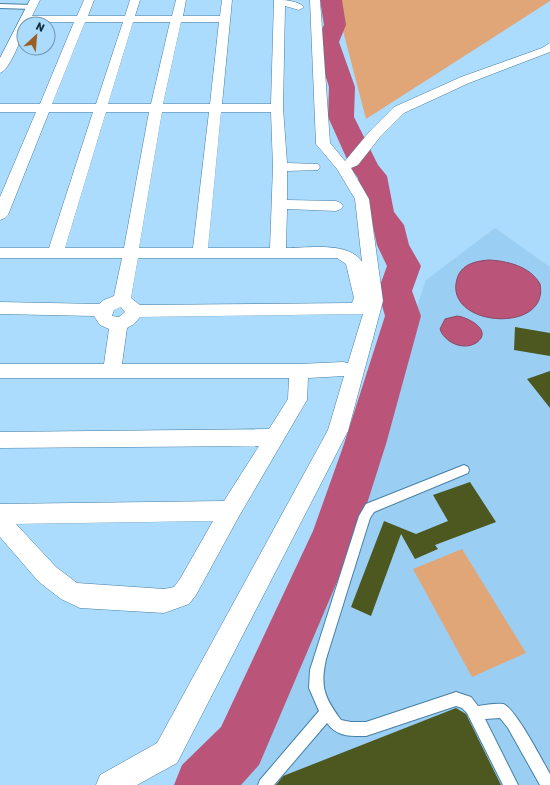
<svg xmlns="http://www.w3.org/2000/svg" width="550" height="785" viewBox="0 0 550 785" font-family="Rubik,sans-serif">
	<rect width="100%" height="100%" fill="#abdbfd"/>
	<!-- built -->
	<path fill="#9acef3" d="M495,228L550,267V785H217L242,769L351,501L426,280Z"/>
	<!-- green -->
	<g fill="#e0a677">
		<path d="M335,0H550V1L366,119Z"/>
		<path d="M462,549L526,653L472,677L413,569Z"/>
	</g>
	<!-- water -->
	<g fill="#ba5579" stroke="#884967">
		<path d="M489,260C507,261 530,266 540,284C550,335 443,327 457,279C461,264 476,261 489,260Z"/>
		<path d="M457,316C468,317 494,331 476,343C463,351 444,342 440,329L445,319Z"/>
	</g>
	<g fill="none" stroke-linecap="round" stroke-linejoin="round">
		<!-- river -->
		<path fill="#ba5579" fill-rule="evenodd" d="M320,0H342L346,25L339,42L355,87L354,117L378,165L387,176L394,212L404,225L409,245L421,266L412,291L421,316L386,444L357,535L259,765L241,785H174L182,765L221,727L313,531L344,444L385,316L378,291L387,266L377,245L373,227L364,214L358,178L351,168L328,117L329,87L315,42L324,25Z"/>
	</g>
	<!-- building -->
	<g fill="#4c5820">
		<path d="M515,327L550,333V356L514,350Z"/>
		<path d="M550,371V408L527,379Z"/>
		<path d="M470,482L496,522L435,545L438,549L415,559L401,534L371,616L351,607L384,521L416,534L448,521L433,495Z"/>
		<path d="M456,708L466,714L501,785H276L283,776Z"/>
	</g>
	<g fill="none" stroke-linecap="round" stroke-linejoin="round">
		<defs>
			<g id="lane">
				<path d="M0,4L32,5L35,7L32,9L0,8Z"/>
				<path d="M464,465L468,467L469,470L468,473L374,512L370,518L326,659C320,687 324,697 341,720L351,722H366L456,692L471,697L478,706C486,705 496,703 503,704C515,707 543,762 550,774V785H540L508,728L500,718L485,719L518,785H503L467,713L462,708L456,706L366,736C350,736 337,737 327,723L274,785H258L260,780L319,711L309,688L310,670L359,516L366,504Z"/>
			</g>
			<path id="street" d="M30,0H40L32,16H77L84,0H94L88,16H125L130,0H140L135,16H172L176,0H186L183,16H220L222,0H232L222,104H271L274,0C284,0 297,0 304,7L299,10L285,6L283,108L287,163L318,164L320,167L318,170L287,171V200L336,201L341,203L343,206L341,209L336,211L287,209L286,248C308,248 349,241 362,262L355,199L337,169L316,144L310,0H320L330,143L345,161L370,131L394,107L461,77L542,48L550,43V52L469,83L404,113L380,137L358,165L351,168L369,199L383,301L348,431L177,763L137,785H96L100,775L157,743L328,430L344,376L308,378L307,400L304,405L238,518L196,595L189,604L164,613L80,608L61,599L39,582L0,537V504L224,501L259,446L0,448V432L269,429L288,399L289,378H0V364H104L109,329L100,325L94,316L0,314V302L99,304L104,300L114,296L122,258H0V248H49L93,112H49L8,215L5,218L0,220V197L36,112H0V104H40L74,22H29L24,24C24,34 10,70 0,73V58ZM85,22H123L96,104H52ZM133,22H170L151,104H108ZM181,22H219L210,104H163ZM106,112H149L124,248H65ZM162,112H209L193,248H139ZM221,112H271L273,167L270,248H208ZM138,258H337L346,264L354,298L352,303L140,305L131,298ZM121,307L125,312L119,317L112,316L114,310ZM363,314L348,363L343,362L299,364H122L127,328L134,324L140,317ZM213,521L180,579L174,587L164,589L77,583L56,567L16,524Z"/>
		</defs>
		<!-- lane casing -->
		<use href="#lane" stroke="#4680a6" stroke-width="2"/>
		<!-- street casing -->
		<use href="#street" stroke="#4680a6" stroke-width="1"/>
		<!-- lane -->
		<use href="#lane" fill="#fff" fill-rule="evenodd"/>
		<!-- street -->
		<use href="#street" fill="#fff" fill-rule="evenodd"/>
	</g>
	<!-- north arrow -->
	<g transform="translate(36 36) rotate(26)"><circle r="19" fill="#abdbfd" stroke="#6f95b0"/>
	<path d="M0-3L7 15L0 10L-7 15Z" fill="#9c5e23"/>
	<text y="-6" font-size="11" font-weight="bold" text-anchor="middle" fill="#142c3c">N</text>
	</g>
</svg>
